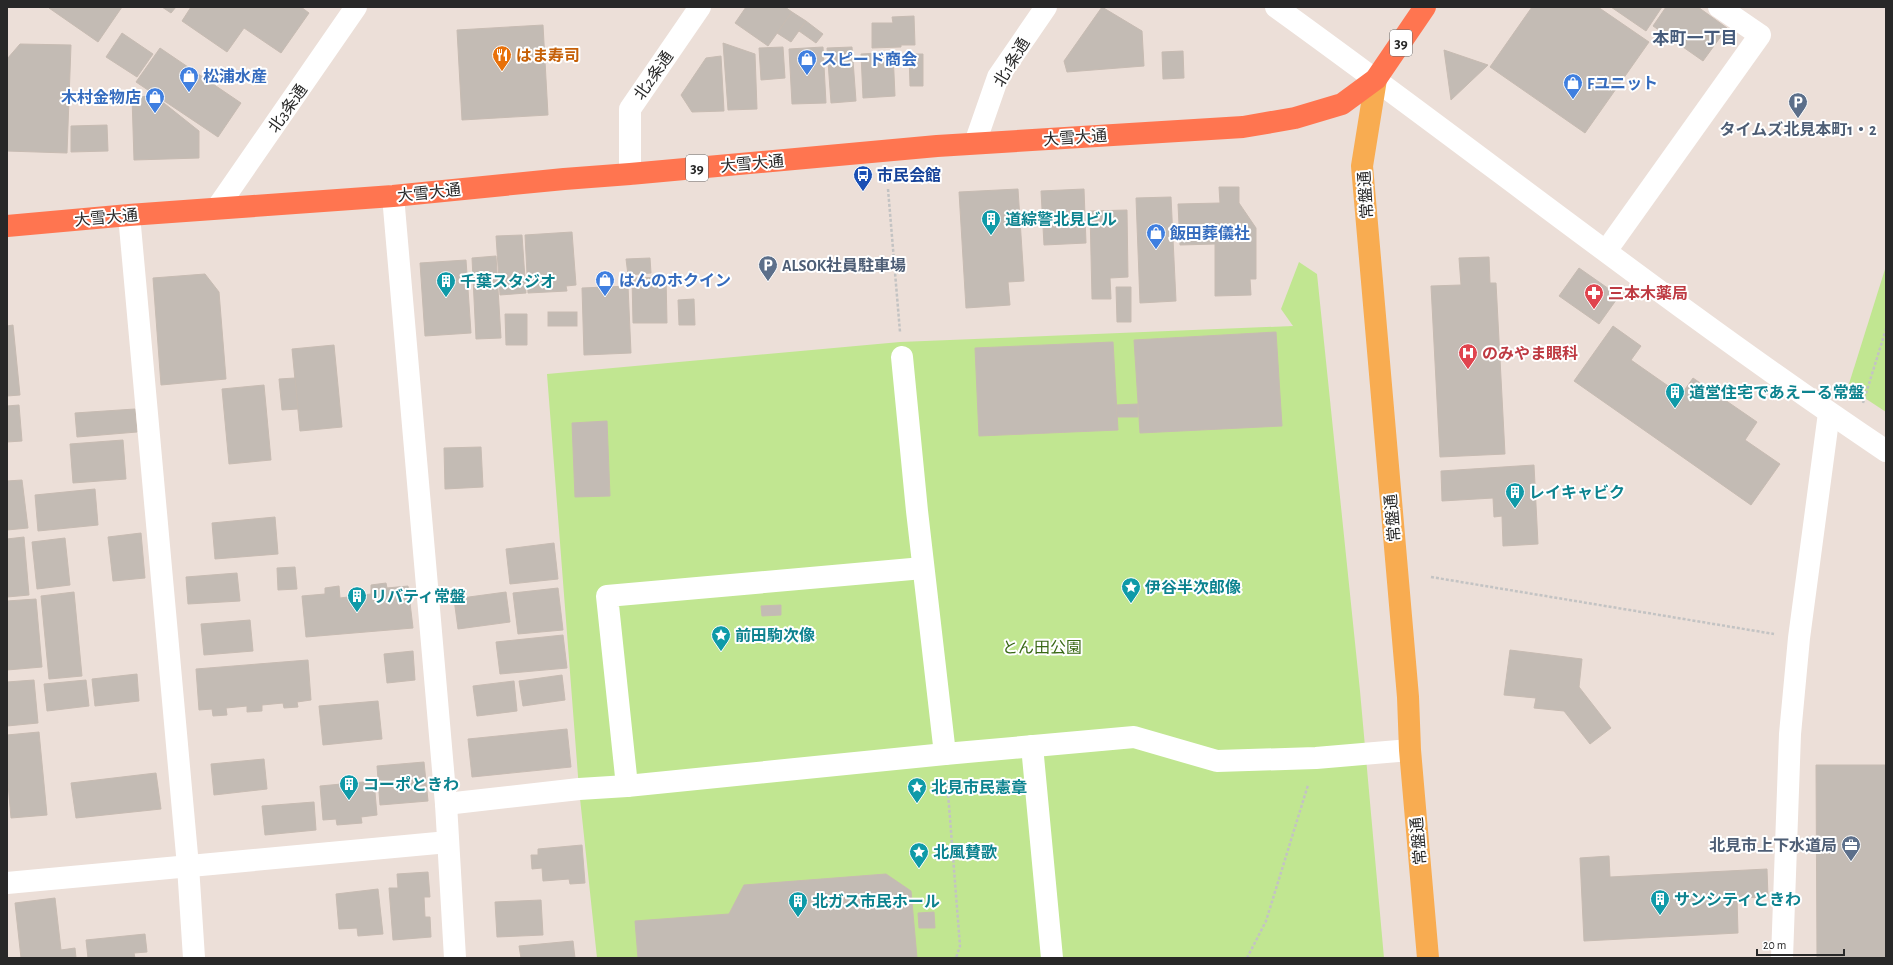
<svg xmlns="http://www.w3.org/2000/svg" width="1893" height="965" viewBox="0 0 1893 965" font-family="'Alegreya Sans','Noto Sans JP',sans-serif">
	<rect width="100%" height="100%" fill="#ecdfd8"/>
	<!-- green -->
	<g fill="#c1e691">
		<path d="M1299,262L1317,274L1360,691L1384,958H597L579,789L547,374L900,342L1293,326L1281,309Z"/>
		<path d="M1886,266V412L1848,387Z"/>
	</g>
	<!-- building -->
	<g fill="#c3bbb4" stroke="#c7bbb2">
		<path d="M122,7L98,42L49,8V7Z"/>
		<path d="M162,7H176L171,13Z"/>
		<path d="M191,7H301L309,13L281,53L244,28L227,52L182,21Z"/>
		<path d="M746,7H785L792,12L768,46L735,23Z"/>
		<path d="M1102,7L1142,31L1144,66L1067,72L1064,61Z"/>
		<path d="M1532,7H1598L1649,42L1585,133L1490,67Z"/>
		<path d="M1611,7H1662L1646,31Z"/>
		<path d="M1666,7H1698L1727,28L1703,61L1653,26Z"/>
		<path d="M792,12L806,21L791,42L777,33Z"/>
		<path d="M914,16L915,45H901V47L872,48V23H893L892,17Z"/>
		<path d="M806,21L823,34L816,43L799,31Z"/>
		<path d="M543,25L548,115L462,120L457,30Z"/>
		<path d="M122,33L153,54L137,77L106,57Z"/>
		<path d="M723,43L755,54L757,109L728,110Z"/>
		<path d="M20,44L71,45L67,153L7,151V59Z"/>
		<path d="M783,47L785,78L761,80L759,48Z"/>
		<path d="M823,47L826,103L792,104L789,49Z"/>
		<path d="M852,47L856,101L831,103L827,48Z"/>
		<path d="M160,48L241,103L218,137L136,82Z"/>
		<path d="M1444,50L1488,65L1451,100Z"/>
		<path d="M1183,51L1184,78L1163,79L1162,52Z"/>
		<path d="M893,52L895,96L863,98L861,54Z"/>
		<path d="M909,54H923V86H910Z"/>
		<path d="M721,56L724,111L692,112L681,95L706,58Z"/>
		<path d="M155,96L199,131V158L134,160L132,97Z"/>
		<path d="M107,125L108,151L71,152V126Z"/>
		<path d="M1219,187H1239V203L1256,228V279H1250L1251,295L1215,296V244L1180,245L1178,204L1220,203Z"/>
		<path d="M1018,189L1024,281L1008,282L1010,305L966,308L959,192Z"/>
		<path d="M1084,189L1086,243L1044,245L1041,191Z"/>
		<path d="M1171,197L1176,301L1140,303L1136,198Z"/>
		<path d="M1127,210L1128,277L1110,278L1111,299H1092L1090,211Z"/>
		<path d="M572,232L576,285L566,286L567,291L528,293L525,235Z"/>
		<path d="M522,235L526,293L500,295L496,236Z"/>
		<path d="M496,256L501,338L476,339L472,258Z"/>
		<path d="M1489,257L1490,283H1496L1505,454L1440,457L1431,286L1461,285L1459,258Z"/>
		<path d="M650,258L651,273L628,275L626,259Z"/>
		<path d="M466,260L471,333L425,336L420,263Z"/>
		<path d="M1579,268L1619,296L1599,324L1559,296Z"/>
		<path d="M205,274L219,292L226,379L161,385L153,278Z"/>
		<path d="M666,277L667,323H633L632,278Z"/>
		<path d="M628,286L631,353L584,355L582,288Z"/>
		<path d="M1116,287H1131V322H1117Z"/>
		<path d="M694,299L695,325H679L678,300Z"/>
		<rect x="548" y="312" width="29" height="14"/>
		<path d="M505,314H527V345H506Z"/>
		<path d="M13,325L20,395L7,396V326Z"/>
		<path d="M1613,326L1641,346L1631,360L1681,395L1693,378L1757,422L1745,440L1780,464L1751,505L1574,381Z"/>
		<path d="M1276,332L1282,426L1140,433L1134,340Z"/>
		<path d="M1113,342L1118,430L979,436L975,348Z"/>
		<path d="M334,345L342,427L300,431L292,349Z"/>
		<path d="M295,378L298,409L282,410L279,379Z"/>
		<path d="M264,385L271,460L229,464L222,389Z"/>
		<path d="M1138,404V417H1117L1116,405Z"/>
		<path d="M19,405L22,441L7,442V406Z"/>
		<path d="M135,409L137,432L77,437L75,413Z"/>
		<path d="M607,421L610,496L575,497L572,423Z"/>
		<path d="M123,440L126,479L73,483L70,444Z"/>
		<path d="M481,447L483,487L445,489L444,448Z"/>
		<path d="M1534,465L1538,544L1503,546L1502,516L1494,517L1493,498L1442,501L1441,471Z"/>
		<path d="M22,480L28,528L7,530V481Z"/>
		<path d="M95,489L98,525L38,531L35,495Z"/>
		<path d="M275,517L278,554L215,559L212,523Z"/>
		<path d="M141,533L145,578L113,581L108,537Z"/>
		<path d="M24,537L29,595L7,597V539Z"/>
		<path d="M65,538L70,585L37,589L32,542Z"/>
		<path d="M554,543L558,579L510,584L506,549Z"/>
		<path d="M295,567L297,589L278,590L277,568Z"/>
		<path d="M237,573L240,601L188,604L186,577Z"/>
		<path d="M386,583L387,588L408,586L413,628L306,637L302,596L325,594V588L339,586L340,598L371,594V585Z"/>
		<path d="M558,588L563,630L518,634L513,593Z"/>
		<path d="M74,592L82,676L49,679L41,596Z"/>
		<path d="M506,592L510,622L458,629L454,599Z"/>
		<path d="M36,599L42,667L7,670V601Z"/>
		<path d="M781,605V615L762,616L761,606Z"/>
		<path d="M250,620L253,651L204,655L201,624Z"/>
		<path d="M563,635L567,668L500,674L496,642Z"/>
		<path d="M1510,650L1582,659L1579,687L1611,728L1590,744L1564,711L1534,708L1536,698L1504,695Z"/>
		<path d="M413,651L415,680L387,683L384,654Z"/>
		<path d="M308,660L311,700L297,702L298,707L284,708L283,703L262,705V711L247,712V706L226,708L227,715L213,716L212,709L199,710L196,669Z"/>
		<path d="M137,674L139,701L95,706L92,679Z"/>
		<path d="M562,675L565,700L523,706L519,681Z"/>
		<path d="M34,680L38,723L7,726V682Z"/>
		<path d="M86,680L89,706L47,711L44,684Z"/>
		<path d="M514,681L517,711L477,716L473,686Z"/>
		<path d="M378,701L382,739L323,745L319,706Z"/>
		<path d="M567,729L571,767L472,777L468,739Z"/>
		<path d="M39,732L47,815L11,818L7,772V735Z"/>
		<path d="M264,759L267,789L214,795L211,764Z"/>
		<path d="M424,762L428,801L380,805L377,766Z"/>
		<path d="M1816,765H1886V958H1817Z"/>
		<path d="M156,773L161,809L76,818L71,783Z"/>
		<path d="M374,781L377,815L361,817L362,823L337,825L336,819L323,820L320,786Z"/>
		<path d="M314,802L316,830L265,835L262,806Z"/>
		<path d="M582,845L585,883L570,884L569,879L543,881L542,868L532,869L531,855H538V849Z"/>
		<path d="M1609,856L1610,877L1767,869L1768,897L1737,898L1738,933L1584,941L1580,858Z"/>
		<path d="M428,872L430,897H424L425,917H430L431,937L393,940L389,888H398L397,874Z"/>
		<path d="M886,874L911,891L917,958H638L635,921L729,914L744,885Z"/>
		<path d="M378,889L383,934L358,936L357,928L339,929L336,894Z"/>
		<path d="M55,898L61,950L75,948L76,958H21L15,903Z"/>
		<path d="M541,900L543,935L497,937L495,902Z"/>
		<path d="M934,912L935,928H919L918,913Z"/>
		<path d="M145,934L147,952L134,953L135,958H88L86,940Z"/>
		<path d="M573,941L575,958H521L519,946Z"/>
	</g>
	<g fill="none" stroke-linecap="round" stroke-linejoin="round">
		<!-- path -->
		<g stroke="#c3c3c3" stroke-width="2.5" stroke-dasharray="3 2" stroke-linecap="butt">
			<path d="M888,189L900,332"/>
			<path d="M1863,403L1886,329"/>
			<path d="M1431,577L1774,634"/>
			<path d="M947,780L960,946L956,958"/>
			<path d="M1247,958L1266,921L1308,785"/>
		</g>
		<!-- minor -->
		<g stroke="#fff" stroke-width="22">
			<path d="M1276,7C1480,154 1677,311 1886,451"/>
			<path d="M975,143L998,77L1046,7"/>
			<path d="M630,174V109L700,7"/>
			<path d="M393,196L446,804L455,958"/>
			<path d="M217,208L356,7"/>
			<path d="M129,215L188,866L194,958"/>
			<path d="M1606,251L1760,35L1719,7"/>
			<path d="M902,357L917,511L945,754"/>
			<path d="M1032,746L1052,958"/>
			<path d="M627,786L607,596L923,568"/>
			<path d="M446,804L579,789L627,786L945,754L1134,737L1217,761L1316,758L1410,750"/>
			<path d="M7,883L448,842"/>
			<path d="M1782,958L1790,734L1799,638L1829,413"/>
		</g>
		<!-- major -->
		<path stroke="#f8ac51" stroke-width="22" d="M1376,79L1362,166L1408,697L1410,750L1428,958"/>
		<!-- highway -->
		<path stroke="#ff7550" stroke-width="22" d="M7,226L129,215L393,196L564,179L630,174L937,146L1243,127L1295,118L1342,104L1376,79L1425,7"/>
	</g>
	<!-- icons -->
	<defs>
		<symbol id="restaurant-pin" viewBox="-11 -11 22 30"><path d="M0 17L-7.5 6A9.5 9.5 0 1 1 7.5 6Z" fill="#e8710a" stroke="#fff"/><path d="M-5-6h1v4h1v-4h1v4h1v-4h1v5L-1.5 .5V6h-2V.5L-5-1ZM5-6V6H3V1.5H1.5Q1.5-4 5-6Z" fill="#fff"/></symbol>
		<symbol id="shop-pin" viewBox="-11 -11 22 30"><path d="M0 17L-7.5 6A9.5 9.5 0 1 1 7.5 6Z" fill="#3f7fe0" stroke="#fff"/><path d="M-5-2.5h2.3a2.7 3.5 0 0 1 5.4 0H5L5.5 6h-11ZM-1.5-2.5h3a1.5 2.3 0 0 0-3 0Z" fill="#fff"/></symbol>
		<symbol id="parking-pin" viewBox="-11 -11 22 30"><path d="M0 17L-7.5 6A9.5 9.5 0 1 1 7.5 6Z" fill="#5c6f8a" stroke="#fff"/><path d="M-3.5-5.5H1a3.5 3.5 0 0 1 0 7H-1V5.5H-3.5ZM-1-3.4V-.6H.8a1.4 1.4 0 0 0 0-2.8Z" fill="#fff"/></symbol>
		<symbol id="bus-pin" viewBox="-11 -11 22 30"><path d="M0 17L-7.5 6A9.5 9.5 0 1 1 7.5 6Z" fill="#1a4fb4" stroke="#fff"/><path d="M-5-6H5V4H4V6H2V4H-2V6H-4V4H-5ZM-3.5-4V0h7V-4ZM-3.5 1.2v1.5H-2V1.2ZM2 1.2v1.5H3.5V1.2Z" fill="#fff"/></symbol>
		<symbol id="building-pin" viewBox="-11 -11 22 30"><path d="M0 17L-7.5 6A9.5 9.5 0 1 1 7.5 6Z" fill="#0f9aa8" stroke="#fff"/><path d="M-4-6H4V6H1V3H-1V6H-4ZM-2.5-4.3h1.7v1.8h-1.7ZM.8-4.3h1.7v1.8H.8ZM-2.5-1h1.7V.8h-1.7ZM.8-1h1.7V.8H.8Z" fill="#fff"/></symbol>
		<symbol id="pharmacy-pin" viewBox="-11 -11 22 30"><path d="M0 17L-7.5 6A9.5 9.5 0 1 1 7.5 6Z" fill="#e0444e" stroke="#fff"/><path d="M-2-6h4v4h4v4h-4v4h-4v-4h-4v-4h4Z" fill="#fff"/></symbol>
		<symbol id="hospital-pin" viewBox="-11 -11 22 30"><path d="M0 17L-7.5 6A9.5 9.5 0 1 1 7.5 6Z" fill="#e0444e" stroke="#fff"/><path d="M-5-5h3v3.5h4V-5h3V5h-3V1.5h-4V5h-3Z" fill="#fff"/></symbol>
		<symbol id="sight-pin" viewBox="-11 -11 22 30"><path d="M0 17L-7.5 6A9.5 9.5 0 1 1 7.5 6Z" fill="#0f9aa8" stroke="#fff"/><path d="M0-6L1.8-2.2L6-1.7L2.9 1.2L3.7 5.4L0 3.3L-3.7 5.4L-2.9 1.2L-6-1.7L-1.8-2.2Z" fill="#fff"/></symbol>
		<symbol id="office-pin" viewBox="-11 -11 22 30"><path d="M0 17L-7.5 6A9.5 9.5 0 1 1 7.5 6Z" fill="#5c6f8a" stroke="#fff"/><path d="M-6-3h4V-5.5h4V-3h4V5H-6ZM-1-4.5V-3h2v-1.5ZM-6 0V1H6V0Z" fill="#fff"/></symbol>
	</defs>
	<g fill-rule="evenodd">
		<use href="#restaurant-pin" x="491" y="44" width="22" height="30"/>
		<use href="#shop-pin" x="796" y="48" width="22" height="30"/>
		<use href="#shop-pin" x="178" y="65" width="22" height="30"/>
		<use href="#shop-pin" x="1562" y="72" width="22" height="30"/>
		<use href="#shop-pin" x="144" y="86" width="22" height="30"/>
		<use href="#parking-pin" x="1787" y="91" width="22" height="30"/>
		<use href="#bus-pin" x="852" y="164" width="22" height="30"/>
		<use href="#building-pin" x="980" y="208" width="22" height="30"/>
		<use href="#shop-pin" x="1145" y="222" width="22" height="30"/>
		<use href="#parking-pin" x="757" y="254" width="22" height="30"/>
		<use href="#shop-pin" x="594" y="269" width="22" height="30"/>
		<use href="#building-pin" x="435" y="270" width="22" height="30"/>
		<use href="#pharmacy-pin" x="1583" y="282" width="22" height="30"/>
		<use href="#hospital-pin" x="1457" y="342" width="22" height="30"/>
		<use href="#building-pin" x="1664" y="381" width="22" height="30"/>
		<use href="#building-pin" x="1504" y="481" width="22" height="30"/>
		<use href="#sight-pin" x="1120" y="576" width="22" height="30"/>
		<use href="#building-pin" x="346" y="585" width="22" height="30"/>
		<use href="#sight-pin" x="710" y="624" width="22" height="30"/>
		<use href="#building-pin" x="338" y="773" width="22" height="30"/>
		<use href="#sight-pin" x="906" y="776" width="22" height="30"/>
		<use href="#office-pin" x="1840" y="834" width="22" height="30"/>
		<use href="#sight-pin" x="908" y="841" width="22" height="30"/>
		<use href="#building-pin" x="1649" y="888" width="22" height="30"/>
		<use href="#building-pin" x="787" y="890" width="22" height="30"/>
	</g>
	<g text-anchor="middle" stroke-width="4" stroke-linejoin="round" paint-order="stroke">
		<!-- shield labels -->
		<g fill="#fff" stroke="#686868" stroke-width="1">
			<rect x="1390" y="30" width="22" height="26" rx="3"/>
			<rect x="686" y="155" width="22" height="26" rx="3"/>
		</g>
		<g font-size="15" font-weight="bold" fill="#282828">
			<text x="1401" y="48">39</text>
			<text x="697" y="173">39</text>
		</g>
		<!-- food labels -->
		<g font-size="16" font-weight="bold" fill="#c56008" stroke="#fff" text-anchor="start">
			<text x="516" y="61">はま寿司</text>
		</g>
		<!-- shop labels -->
		<g font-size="16" font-weight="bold" fill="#366cbe" stroke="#fff" text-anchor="start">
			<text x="821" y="65">スピード商会</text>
			<text x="203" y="82">松浦水産</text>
			<text x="1587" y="89">Fユニット</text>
			<text x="141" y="103" text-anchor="end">木村金物店</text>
			<text x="1170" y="239">飯田葬儀社</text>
			<text x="619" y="286">はんのホクイン</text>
		</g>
		<!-- street labels -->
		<g font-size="16" fill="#282828" stroke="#fff">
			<text transform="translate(1011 62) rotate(-59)" y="6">北1条通</text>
			<text transform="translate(653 75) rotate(-55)" y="6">北2条通</text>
			<text transform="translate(287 108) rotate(-55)" y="6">北3条通</text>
			<text transform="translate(1075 137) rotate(-4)" y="6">大雪大通</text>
			<text transform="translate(752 163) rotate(-5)" y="6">大雪大通</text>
			<text transform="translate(429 192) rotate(-6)" y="6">大雪大通</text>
			<text transform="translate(1365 195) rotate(-94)" y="6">常盤通</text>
			<text transform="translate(106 217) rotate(-5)" y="6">大雪大通</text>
			<text transform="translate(1392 518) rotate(-95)" y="6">常盤通</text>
			<text transform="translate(1418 841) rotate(-95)" y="6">常盤通</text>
		</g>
		<!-- service labels -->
		<g font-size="16" font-weight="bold" fill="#4e5e75" stroke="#fff">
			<text x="1798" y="135">タイムズ北見本町1・2</text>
			<text x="782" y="271" text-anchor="start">ALSOK社員駐車場</text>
			<text x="1837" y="851" text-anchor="end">北見市上下水道局</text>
		</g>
		<!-- transit labels -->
		<g font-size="16" font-weight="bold" fill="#164399" stroke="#fff" text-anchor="start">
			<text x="877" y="181">市民会館</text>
		</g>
		<!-- culture labels -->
		<g font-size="16" font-weight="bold" fill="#0d838f" stroke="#fff" text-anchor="start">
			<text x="1005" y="225">道綜警北見ビル</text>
			<text x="460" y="287">千葉スタジオ</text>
			<text x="1689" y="398">道営住宅であえーる常盤</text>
			<text x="1529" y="498">レイキャビク</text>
			<text x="1145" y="593">伊谷半次郎像</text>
			<text x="371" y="602">リバティ常盤</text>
			<text x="735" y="641">前田駒次像</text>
			<text x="363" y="790">コーポときわ</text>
			<text x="931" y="793">北見市民憲章</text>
			<text x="933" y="858">北風賛歌</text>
			<text x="1674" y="905">サンシティときわ</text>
			<text x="812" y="907">北ガス市民ホール</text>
		</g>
		<!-- health labels -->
		<g font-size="16" font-weight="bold" fill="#be3a42" stroke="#fff" text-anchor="start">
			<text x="1608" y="299">三本木薬局</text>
			<text x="1482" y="359">のみやま眼科</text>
		</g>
		<!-- park labels -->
		<g font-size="16" fill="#396815" stroke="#fff">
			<text x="1042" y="653">とん田公園</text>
		</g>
		<!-- neighbourhood labels -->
		<g font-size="17" font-weight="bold" fill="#465b7b" stroke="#fff">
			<text x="1695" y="44">本町一丁目</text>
		</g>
	</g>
	<!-- border -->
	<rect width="1893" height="965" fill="none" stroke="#282828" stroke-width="16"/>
	<!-- scale -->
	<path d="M1757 949v6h87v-6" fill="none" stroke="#282828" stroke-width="2"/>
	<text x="1763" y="949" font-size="12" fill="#282828" stroke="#ffffff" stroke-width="3" paint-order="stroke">20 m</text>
</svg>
